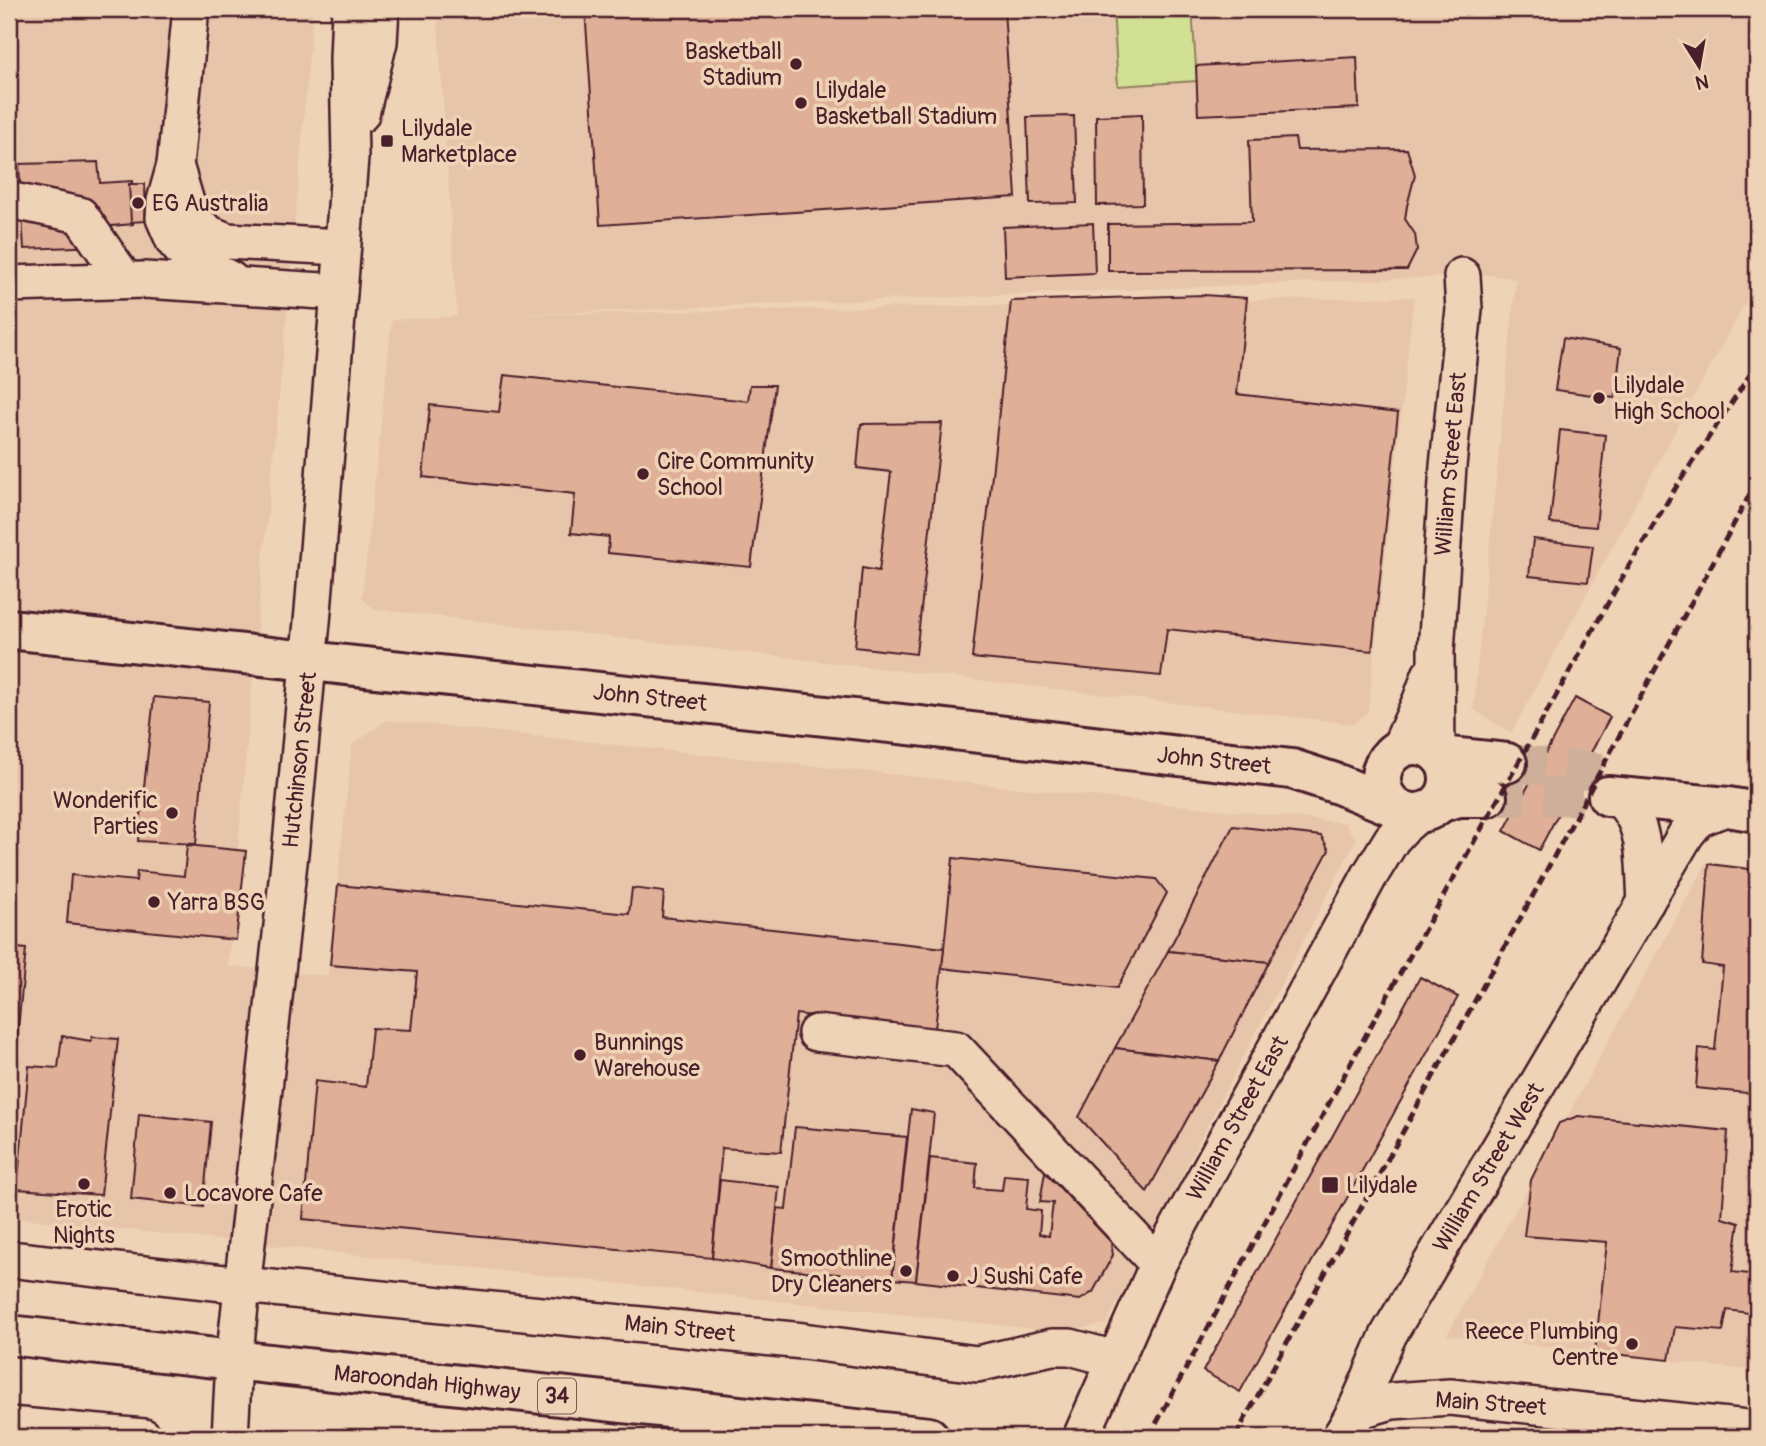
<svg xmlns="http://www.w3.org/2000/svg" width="1766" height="1446" viewBox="0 0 1766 1446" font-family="Pangolin,sans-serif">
	<rect width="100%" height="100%" fill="#efd3b6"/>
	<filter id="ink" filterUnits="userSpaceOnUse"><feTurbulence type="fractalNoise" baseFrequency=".0143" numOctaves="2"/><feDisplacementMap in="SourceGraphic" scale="14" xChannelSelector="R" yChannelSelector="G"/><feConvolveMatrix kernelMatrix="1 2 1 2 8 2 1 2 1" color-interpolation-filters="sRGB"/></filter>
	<g filter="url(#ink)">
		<!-- built -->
		<g fill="#e7c5aa">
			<path d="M9,9H313L286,326L259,602L228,966L328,976L352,745L387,720L1345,823L1356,840L1191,1157L1106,1324L1063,1332L9,1217Z"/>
			<path d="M437,9H1757V281L1511,733L1473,709L1516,279L1490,275L510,315L1414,297L1368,712L1353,724L375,609L362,599L392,320L457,316Z"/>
			<path d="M1707,862L1757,868V1371L1447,1335Z"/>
		</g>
		<!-- green -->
		<path fill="#d2e093" stroke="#8e805f" stroke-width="2" d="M1113,9H1192L1197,81L1118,86Z"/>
		<!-- building -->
		<g fill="#e0af97" stroke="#4a1f2b" stroke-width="2">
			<path d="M585,9H1004L1016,197L600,225Z"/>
			<path d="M1357,57L1359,108L1198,115L1196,66Z"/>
			<path d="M1142,114L1143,204L1097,205L1096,116Z"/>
			<path d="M1074,116L1077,203L1030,204L1027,117Z"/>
			<path d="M1295,138L1297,150L1407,149L1415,175L1407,206L1405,219L1415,234L1417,250L1407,270L1108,271V224L1252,222L1249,140Z"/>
			<path d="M98,162L100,183L132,181L133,224L101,227L102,246L24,249L19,164Z"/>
			<path d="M129,184H145L146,221L131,222Z"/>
			<path d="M1093,223L1095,273L1005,277L1003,227Z"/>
			<path d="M1204,295L1247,298L1237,394L1398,413L1372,651L1167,629L1161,676L972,658L1011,301Z"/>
			<path d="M1563,338L1621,348L1615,398L1555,390Z"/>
			<path d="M504,375L748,401L750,385H775L751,567L608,553L609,537L571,533L575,494L423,477L430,405L499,412Z"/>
			<path d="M942,423L916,654L855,647L862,568L879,571L891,472L857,468L861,424Z"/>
			<path d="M1560,430L1605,435L1596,527L1550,523Z"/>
			<path d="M1533,539L1593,546L1588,582L1529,576Z"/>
			<path d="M154,697L209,702L196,844L138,841Z"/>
			<path d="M1575,698L1610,717L1539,850L1504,831Z"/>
			<path d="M1233,826L1321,836L1329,850L1269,962L1168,951Z"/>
			<path d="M187,845L246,851L236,940L67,923L71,875L136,881L137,871L184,876Z"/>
			<path d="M953,858L1156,879L1167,893L1117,988L942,968Z"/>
			<path d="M1709,864L1757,870V1094L1696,1088L1699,1048L1715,1050L1723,967L1702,964Z"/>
			<path d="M338,885L629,914L632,888L664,892L662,917L944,948L935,1029L796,1014L781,1152L722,1148L712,1258L303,1219L315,1081L366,1087L372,1028L411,1030L417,972L330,965Z"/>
			<path d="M9,947L26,949L9,1117Z"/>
			<path d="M1168,951L1269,962L1219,1061L1115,1048Z"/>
			<path d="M1420,977L1458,997L1240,1392L1203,1371Z"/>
			<path d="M62,1036L91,1041L92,1037L118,1039L101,1195L17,1189L29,1066L58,1068Z"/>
			<path d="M1115,1048L1219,1061L1147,1192L1079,1117Z"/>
			<path d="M911,1109L934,1113L916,1281L892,1279Z"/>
			<path d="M139,1114L211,1122L203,1207L131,1199Z"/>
			<path d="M1578,1116L1728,1131L1722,1218L1739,1223L1732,1272L1757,1275V1314L1727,1310L1723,1331L1675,1327L1669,1360L1595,1352L1607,1242L1524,1236L1531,1180L1559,1123Z"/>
			<path d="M795,1127L907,1137L892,1279L771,1268L777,1208L786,1209Z"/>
			<path d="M930,1158L977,1163L975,1188L1002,1190L1004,1175L1029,1177L1026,1209L1041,1211L1039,1234L1049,1236L1053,1203L1040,1202L1045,1172L1111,1242L1113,1255L1093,1292L1080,1300L916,1281Z"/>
			<path d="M720,1180L779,1187L771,1268L712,1258Z"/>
		</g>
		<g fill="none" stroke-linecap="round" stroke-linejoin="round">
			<!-- major-tunnel -->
			<g stroke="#ceaf9a" stroke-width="38" stroke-dasharray="38 19" stroke-linecap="butt">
				<path d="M1507,763L1620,774"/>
				<path d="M1487,797L1608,796"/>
			</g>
			<defs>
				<g id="minor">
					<path d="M191,9L175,165L165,201L164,218L174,241L188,257L231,280"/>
					<path d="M361,114L379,42L381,9"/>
					<path d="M175,165L191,219L210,234L227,241L342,247"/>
					<path d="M9,200L80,215L125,280"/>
					<path d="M9,284L144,280L339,292"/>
					<path d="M1399,749L1421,700L1430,675"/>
					<path d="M1437,754L1436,652L1448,466L1464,309L1462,276"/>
					<path d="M1619,797C1625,804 1631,811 1635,820C1646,842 1644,878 1646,902"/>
					<path d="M816,1033L956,1049L1158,1264"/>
					<path d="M9,1259L242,1285L803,1341L977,1364L1052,1347H1070L1115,1359"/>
					<path d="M1353,1417L1364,1409L1392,1401L1450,1397L1757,1429"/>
					<path d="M9,1425L144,1437"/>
					<path d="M230,1437L234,1361L291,844L313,611L350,158L348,59L350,9"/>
					<path d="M1081,1437L1158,1264L1370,875L1392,839L1401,829L1418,814"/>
					<path d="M1340,1437C1362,1404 1372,1369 1389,1334L1686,834L1698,819L1728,807"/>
				</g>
				<g id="major">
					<path d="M9,629L919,726L1292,769L1338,784L1399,809"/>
					<circle cx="1415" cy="779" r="34"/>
					<path d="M1440,756L1507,763"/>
					<path d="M1608,796L1728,807L1757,812"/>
					<path d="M1441,802L1459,797H1487"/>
				</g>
				<path id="highway" d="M9,1335L929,1437"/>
			</defs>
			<!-- minor casing -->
			<use href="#minor" stroke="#4a1f2b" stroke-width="40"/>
			<!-- major casing -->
			<use href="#major" stroke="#4a1f2b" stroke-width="44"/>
			<!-- highway casing -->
			<use href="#highway" stroke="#4a1f2b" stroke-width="44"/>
			<!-- minor -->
			<use href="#minor" stroke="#efd3b6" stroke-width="35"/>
			<!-- major -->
			<use href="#major" stroke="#efd3b6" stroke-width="38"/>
			<!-- highway -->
			<use href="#highway" stroke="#efd3b6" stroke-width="38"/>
			<!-- rail -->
			<g stroke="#4a1f2b" stroke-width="5" stroke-dasharray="10 5" stroke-linecap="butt">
				<path d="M1149,1437L1374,1020L1626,571L1678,484L1757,364"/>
				<path d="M1235,1437L1537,888L1757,481"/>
			</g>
		</g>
	</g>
	<!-- markers -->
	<g fill="#4a1f2b" stroke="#efd3b6" stroke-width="2.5">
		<circle cx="796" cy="64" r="7"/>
		<circle cx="801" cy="103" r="7"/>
		<rect x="380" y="134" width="14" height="14" rx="3.5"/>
		<circle cx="138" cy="203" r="7"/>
		<circle cx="1599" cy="398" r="7"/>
		<circle cx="643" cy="474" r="7"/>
		<circle cx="172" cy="813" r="7"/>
		<circle cx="154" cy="902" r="7"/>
		<circle cx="580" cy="1055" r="7"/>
		<circle cx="84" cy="1184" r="7"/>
		<rect x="1321" y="1176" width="18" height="18" rx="3.5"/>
		<circle cx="170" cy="1193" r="7"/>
		<circle cx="906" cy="1271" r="7"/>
		<circle cx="953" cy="1276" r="7"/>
		<circle cx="1632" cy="1344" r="7"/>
	</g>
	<g text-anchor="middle" stroke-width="7" stroke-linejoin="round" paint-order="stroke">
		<!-- shield labels -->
		<rect fill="#efd3b6" stroke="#7c5555" stroke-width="2" x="538" y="1378.5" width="38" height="35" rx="5"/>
		<g font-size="21" font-weight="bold" fill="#4a1f2b">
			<text x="557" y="1403">34</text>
		</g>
		<!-- poi labels -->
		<g font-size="23" fill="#4a1f2b" stroke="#efd3b6" text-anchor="start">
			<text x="782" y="59" text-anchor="end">Basketball<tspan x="782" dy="26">Stadium</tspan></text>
			<text x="815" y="98">Lilydale<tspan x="815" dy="26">Basketball Stadium</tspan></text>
			<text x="401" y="136">Lilydale<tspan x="401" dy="26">Marketplace</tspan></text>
			<text x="152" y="211">EG Australia</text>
			<text x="1613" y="393">Lilydale<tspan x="1613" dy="26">High School</tspan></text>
			<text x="657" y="469">Cire Community<tspan x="657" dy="26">School</tspan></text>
			<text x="158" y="808" text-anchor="end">Wonderific<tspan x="158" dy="26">Parties</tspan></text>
			<text x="168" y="910">Yarra BSG</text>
			<text x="594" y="1050">Bunnings<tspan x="594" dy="26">Warehouse</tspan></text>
			<text x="1346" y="1193">Lilydale</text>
			<text x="184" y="1201">Locavore Cafe</text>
			<text x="84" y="1217" text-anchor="middle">Erotic<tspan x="84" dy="26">Nights</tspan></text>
			<text x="892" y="1266" text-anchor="end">Smoothline<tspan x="892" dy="26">Dry Cleaners</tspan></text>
			<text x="967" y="1284">J Sushi Cafe</text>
			<text x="1618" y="1339" text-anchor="end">Reece Plumbing<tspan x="1618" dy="26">Centre</tspan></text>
		</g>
		<!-- street labels -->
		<g font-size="23" fill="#4a1f2b" stroke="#efd3b6">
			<text transform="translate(1450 464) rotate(-85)" y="8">William Street East</text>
			<text transform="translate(650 697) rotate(6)" y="8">John Street</text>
			<text transform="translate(299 760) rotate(-84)" y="8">Hutchinson Street</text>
			<text transform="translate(1214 760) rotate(6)" y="8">John Street</text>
			<text transform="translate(1237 1118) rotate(-61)" y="8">William Street East</text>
			<text transform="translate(1488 1167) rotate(-59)" y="8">William Street West</text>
			<text transform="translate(680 1328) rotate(6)" y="8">Main Street</text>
			<text transform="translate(427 1382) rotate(6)" y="8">Maroondah Highway</text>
			<text transform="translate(1491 1403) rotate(4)" y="8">Main Street</text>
		</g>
	</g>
	<!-- margin -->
	<rect width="1766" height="1446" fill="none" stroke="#efd3b6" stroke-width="35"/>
	<rect x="18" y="18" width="1731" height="1411" fill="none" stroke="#4a1f2b" stroke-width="2.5" filter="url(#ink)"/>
	<!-- north arrow -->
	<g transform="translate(1699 66) rotate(169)" stroke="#efd3b6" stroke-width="5" paint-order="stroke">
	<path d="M0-5L12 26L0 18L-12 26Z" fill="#4a1f2b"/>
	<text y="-10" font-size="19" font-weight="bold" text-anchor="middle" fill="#4a1f2b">N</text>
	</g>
</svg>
